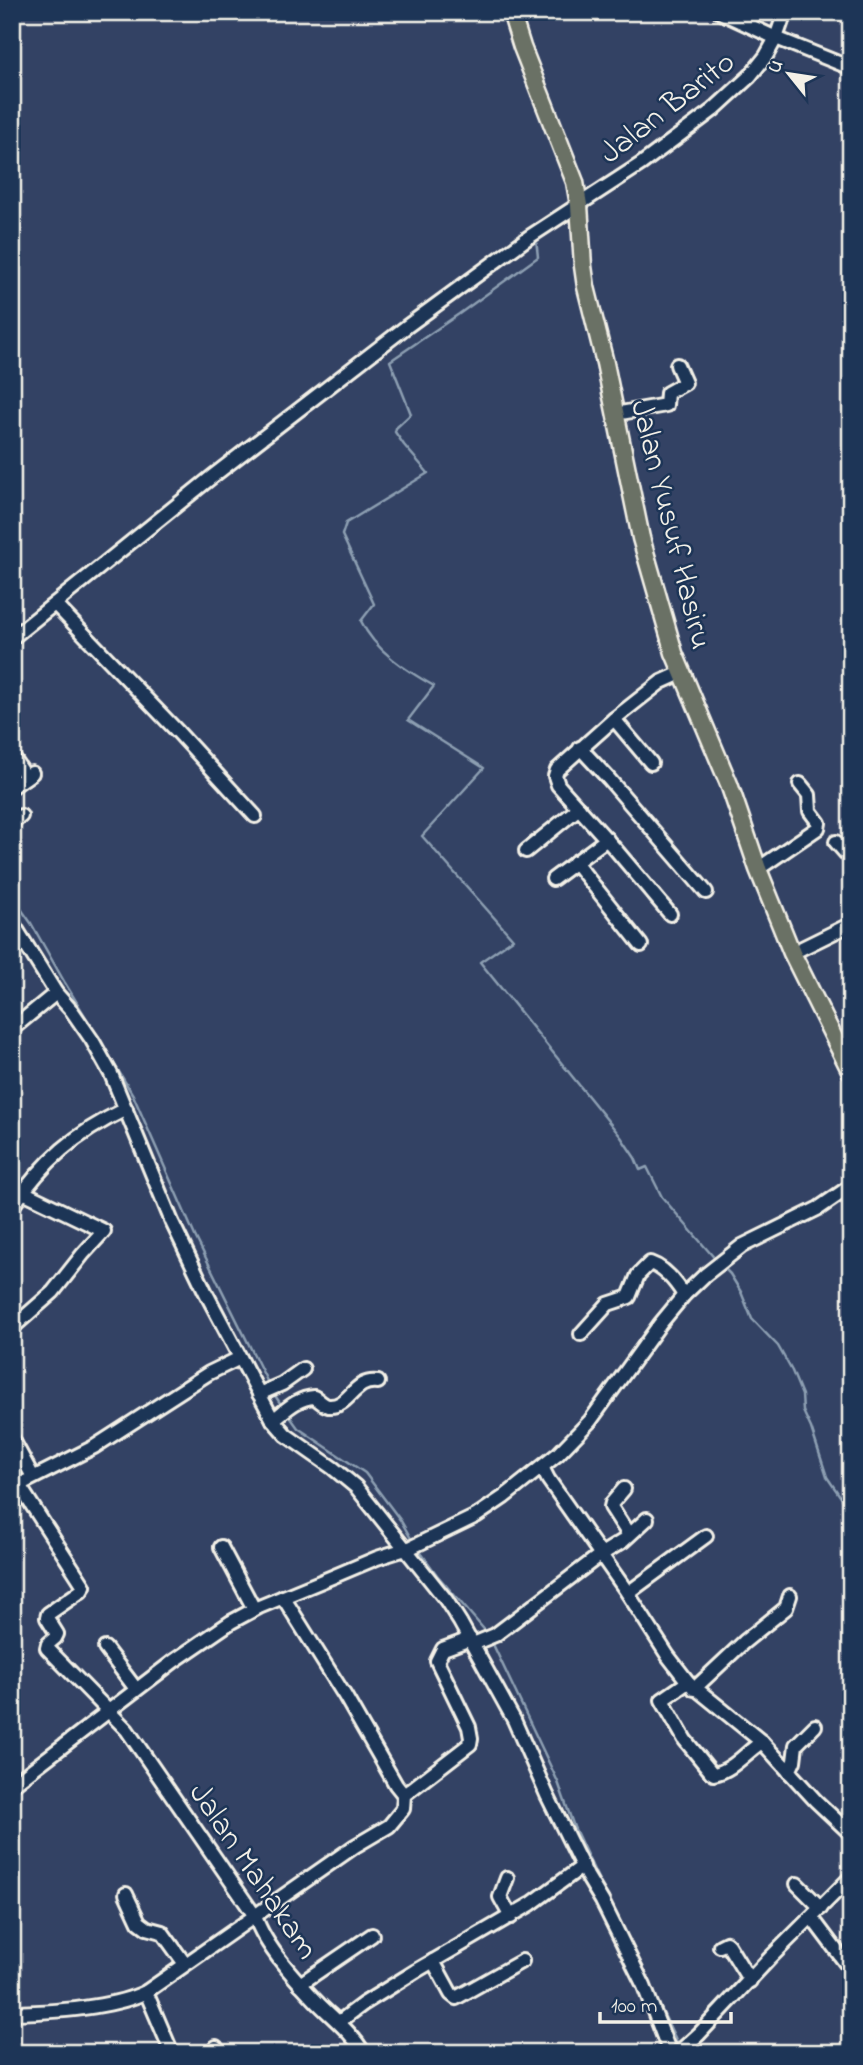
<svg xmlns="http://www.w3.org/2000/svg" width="863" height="2065" viewBox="0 0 863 2065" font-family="'Indie Flower',sans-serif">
	<rect width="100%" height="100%" fill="#334264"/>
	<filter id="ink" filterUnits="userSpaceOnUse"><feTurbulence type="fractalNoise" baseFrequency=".0143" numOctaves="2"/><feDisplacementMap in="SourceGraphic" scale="14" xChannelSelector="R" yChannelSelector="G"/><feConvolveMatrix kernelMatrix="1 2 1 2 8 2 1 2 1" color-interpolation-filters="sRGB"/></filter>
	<g filter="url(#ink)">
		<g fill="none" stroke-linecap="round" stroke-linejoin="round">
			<!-- stream -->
			<g stroke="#8d9fb2" stroke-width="2.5">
				<path d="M536,239L538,257L459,314L390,361L411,414L396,428L395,432L404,445L428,473L346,523L342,535L374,604L361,621C375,651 407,671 434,686L408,720L484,768L422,836L513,939L480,962L621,1137L635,1158L640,1170L647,1167L662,1197L717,1261"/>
				<path d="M12,896L31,923L65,983L133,1095L195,1236L269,1385"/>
				<path d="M722,1266L730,1274L741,1292L752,1319L778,1346L792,1371L802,1395L803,1411L811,1428L827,1477L851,1512"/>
				<path d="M274,1394L282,1406"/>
				<path d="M288,1414L298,1428L365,1473L401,1521L413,1542"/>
				<path d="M419,1550L437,1575L488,1634"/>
				<path d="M491,1640L558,1782L574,1827L607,1898"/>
				<path d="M617,1917L679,2046"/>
			</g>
			<defs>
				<g id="minor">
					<path d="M720,12L776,38L851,68"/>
					<path d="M615,414L666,405L667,393L685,383L677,365"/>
					<path d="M55,604L178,732L255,816"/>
					<path d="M12,638L213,476L406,327L529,237L641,164L713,110L750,76L766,56L776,38L785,12"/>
					<path d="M614,719L661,682L681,673"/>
					<path d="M580,748L608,778L706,892"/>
					<path d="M12,756L26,777"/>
					<path d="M651,763L614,719L557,770L555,776L558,785L616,850L670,914"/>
					<path d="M12,787L32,773"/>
					<path d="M12,823L21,816"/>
					<path d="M836,842L851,859"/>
					<path d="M526,851L579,808"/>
					<path d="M575,862L641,945"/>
					<path d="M758,869L818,828L819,823L810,811L809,795L800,784"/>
					<path d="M553,879L607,839"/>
					<path d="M12,922L56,993L72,1011L92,1040L111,1074L172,1222L206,1293L273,1420L286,1435L333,1468L356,1487L446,1600L460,1622L514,1720L547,1795L587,1876L602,1901L644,1986L670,2053"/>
					<path d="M792,953L851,924"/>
					<path d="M12,1029L56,993"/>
					<path d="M12,1207C45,1160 74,1134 126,1109"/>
					<path d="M12,1328L53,1292L83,1254L104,1231L23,1192"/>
					<path d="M581,1334L608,1304L629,1297L638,1275L650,1263C665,1268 676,1282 684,1295"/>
					<path d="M259,1394L282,1384L303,1369"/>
					<path d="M273,1420C286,1410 297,1398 314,1397C318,1399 323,1405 328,1406C350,1408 353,1378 378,1382"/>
					<path d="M12,1438L33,1477"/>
					<path d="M542,1467L548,1479L625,1589L668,1656L688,1682L762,1742L816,1801L851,1834"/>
					<path d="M19,1485L84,1586L81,1591L48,1614L47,1618L57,1634L55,1638L48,1644L47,1648L127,1730L255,1916C265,1947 297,1981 319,2004C335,2020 352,2033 364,2053"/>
					<path d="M13,1488L94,1447L209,1373L240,1358"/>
					<path d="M624,1489L612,1503L611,1507L629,1535"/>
					<path d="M221,1547L254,1609"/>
					<path d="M628,1593L706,1536"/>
					<path d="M283,1597L345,1696L396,1785L404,1795"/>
					<path d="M473,1644L495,1635L600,1555L623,1541L647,1519"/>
					<path d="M105,1648L136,1689"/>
					<path d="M688,1682L662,1700L685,1740L711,1772L714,1774C733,1770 746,1752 762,1742"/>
					<path d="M694,1689L744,1642L786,1608L790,1596"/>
					<path d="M789,1772L794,1761L796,1745L815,1726"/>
					<path d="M12,1785L174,1661L231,1622L259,1607L332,1577L377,1558L412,1547L476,1516L504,1497L558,1454L590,1421L660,1324L684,1295L705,1275L742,1246L819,1208L851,1186"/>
					<path d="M507,1878L500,1897L511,1917"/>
					<path d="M797,1884L821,1908"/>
					<path d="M126,1894L139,1922L147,1928L162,1932L185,1964"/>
					<path d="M812,1918L851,1970"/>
					<path d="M720,1946L726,1943L728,1945L750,1981"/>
					<path d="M433,1961L451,1994L456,1998L522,1961"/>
					<path d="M300,1984L372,1935"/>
					<path d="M146,1992L172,2053"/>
					<path d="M12,2013C51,2012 111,2009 146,1992L355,1846L389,1826L403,1809L404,1795L470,1744L471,1738L469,1727L437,1661L443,1649L470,1639"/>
					<path d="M339,2022L363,2004L416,1971L531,1904L583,1866"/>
					<path d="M216,2047L218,2053"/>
					<path d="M678,2053L699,2034L770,1958L851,1877"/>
				</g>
				<path id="major" d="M511,12L522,47L575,182L579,205L583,266L586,287L605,363L641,538L674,653L729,784L758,869L792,953L851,1072"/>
			</defs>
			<!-- minor casing -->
			<use href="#minor" stroke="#f4f1e8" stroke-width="18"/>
			<!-- major casing -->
			<use href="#major" stroke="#f4f1e8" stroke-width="21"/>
			<!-- minor -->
			<use href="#minor" stroke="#1d3557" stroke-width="12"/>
			<!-- major -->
			<use href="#major" stroke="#6b7165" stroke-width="16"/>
		</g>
	</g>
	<g text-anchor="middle" stroke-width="5" stroke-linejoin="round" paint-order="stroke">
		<!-- street labels -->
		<g font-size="32" fill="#f4f1e8" stroke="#1d3557">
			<text transform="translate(666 106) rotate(-38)" y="11">Jalan Barito</text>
			<text transform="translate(673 524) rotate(76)" y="11">Jalan Yusuf Hasiru</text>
			<text transform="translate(255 1870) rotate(56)" y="11">Jalan Mahakam</text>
		</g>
	</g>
	<!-- margin -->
	<rect width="863" height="2065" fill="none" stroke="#1d3557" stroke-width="42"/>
	<rect x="21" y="21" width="821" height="2023" fill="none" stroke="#f4f1e8" stroke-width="2.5" filter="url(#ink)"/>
	<!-- north arrow -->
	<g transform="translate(789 74) rotate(300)" stroke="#1d3557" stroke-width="5" paint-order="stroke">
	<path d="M0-5L12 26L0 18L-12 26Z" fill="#f4f1e8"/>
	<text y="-10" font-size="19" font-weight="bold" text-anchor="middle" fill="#f4f1e8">U</text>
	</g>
	<!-- scale -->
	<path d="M600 2012v10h131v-10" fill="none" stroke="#f4f1e8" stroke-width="3.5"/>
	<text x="611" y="2012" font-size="21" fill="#f4f1e8" stroke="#1d3557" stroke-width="5" paint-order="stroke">100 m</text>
</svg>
